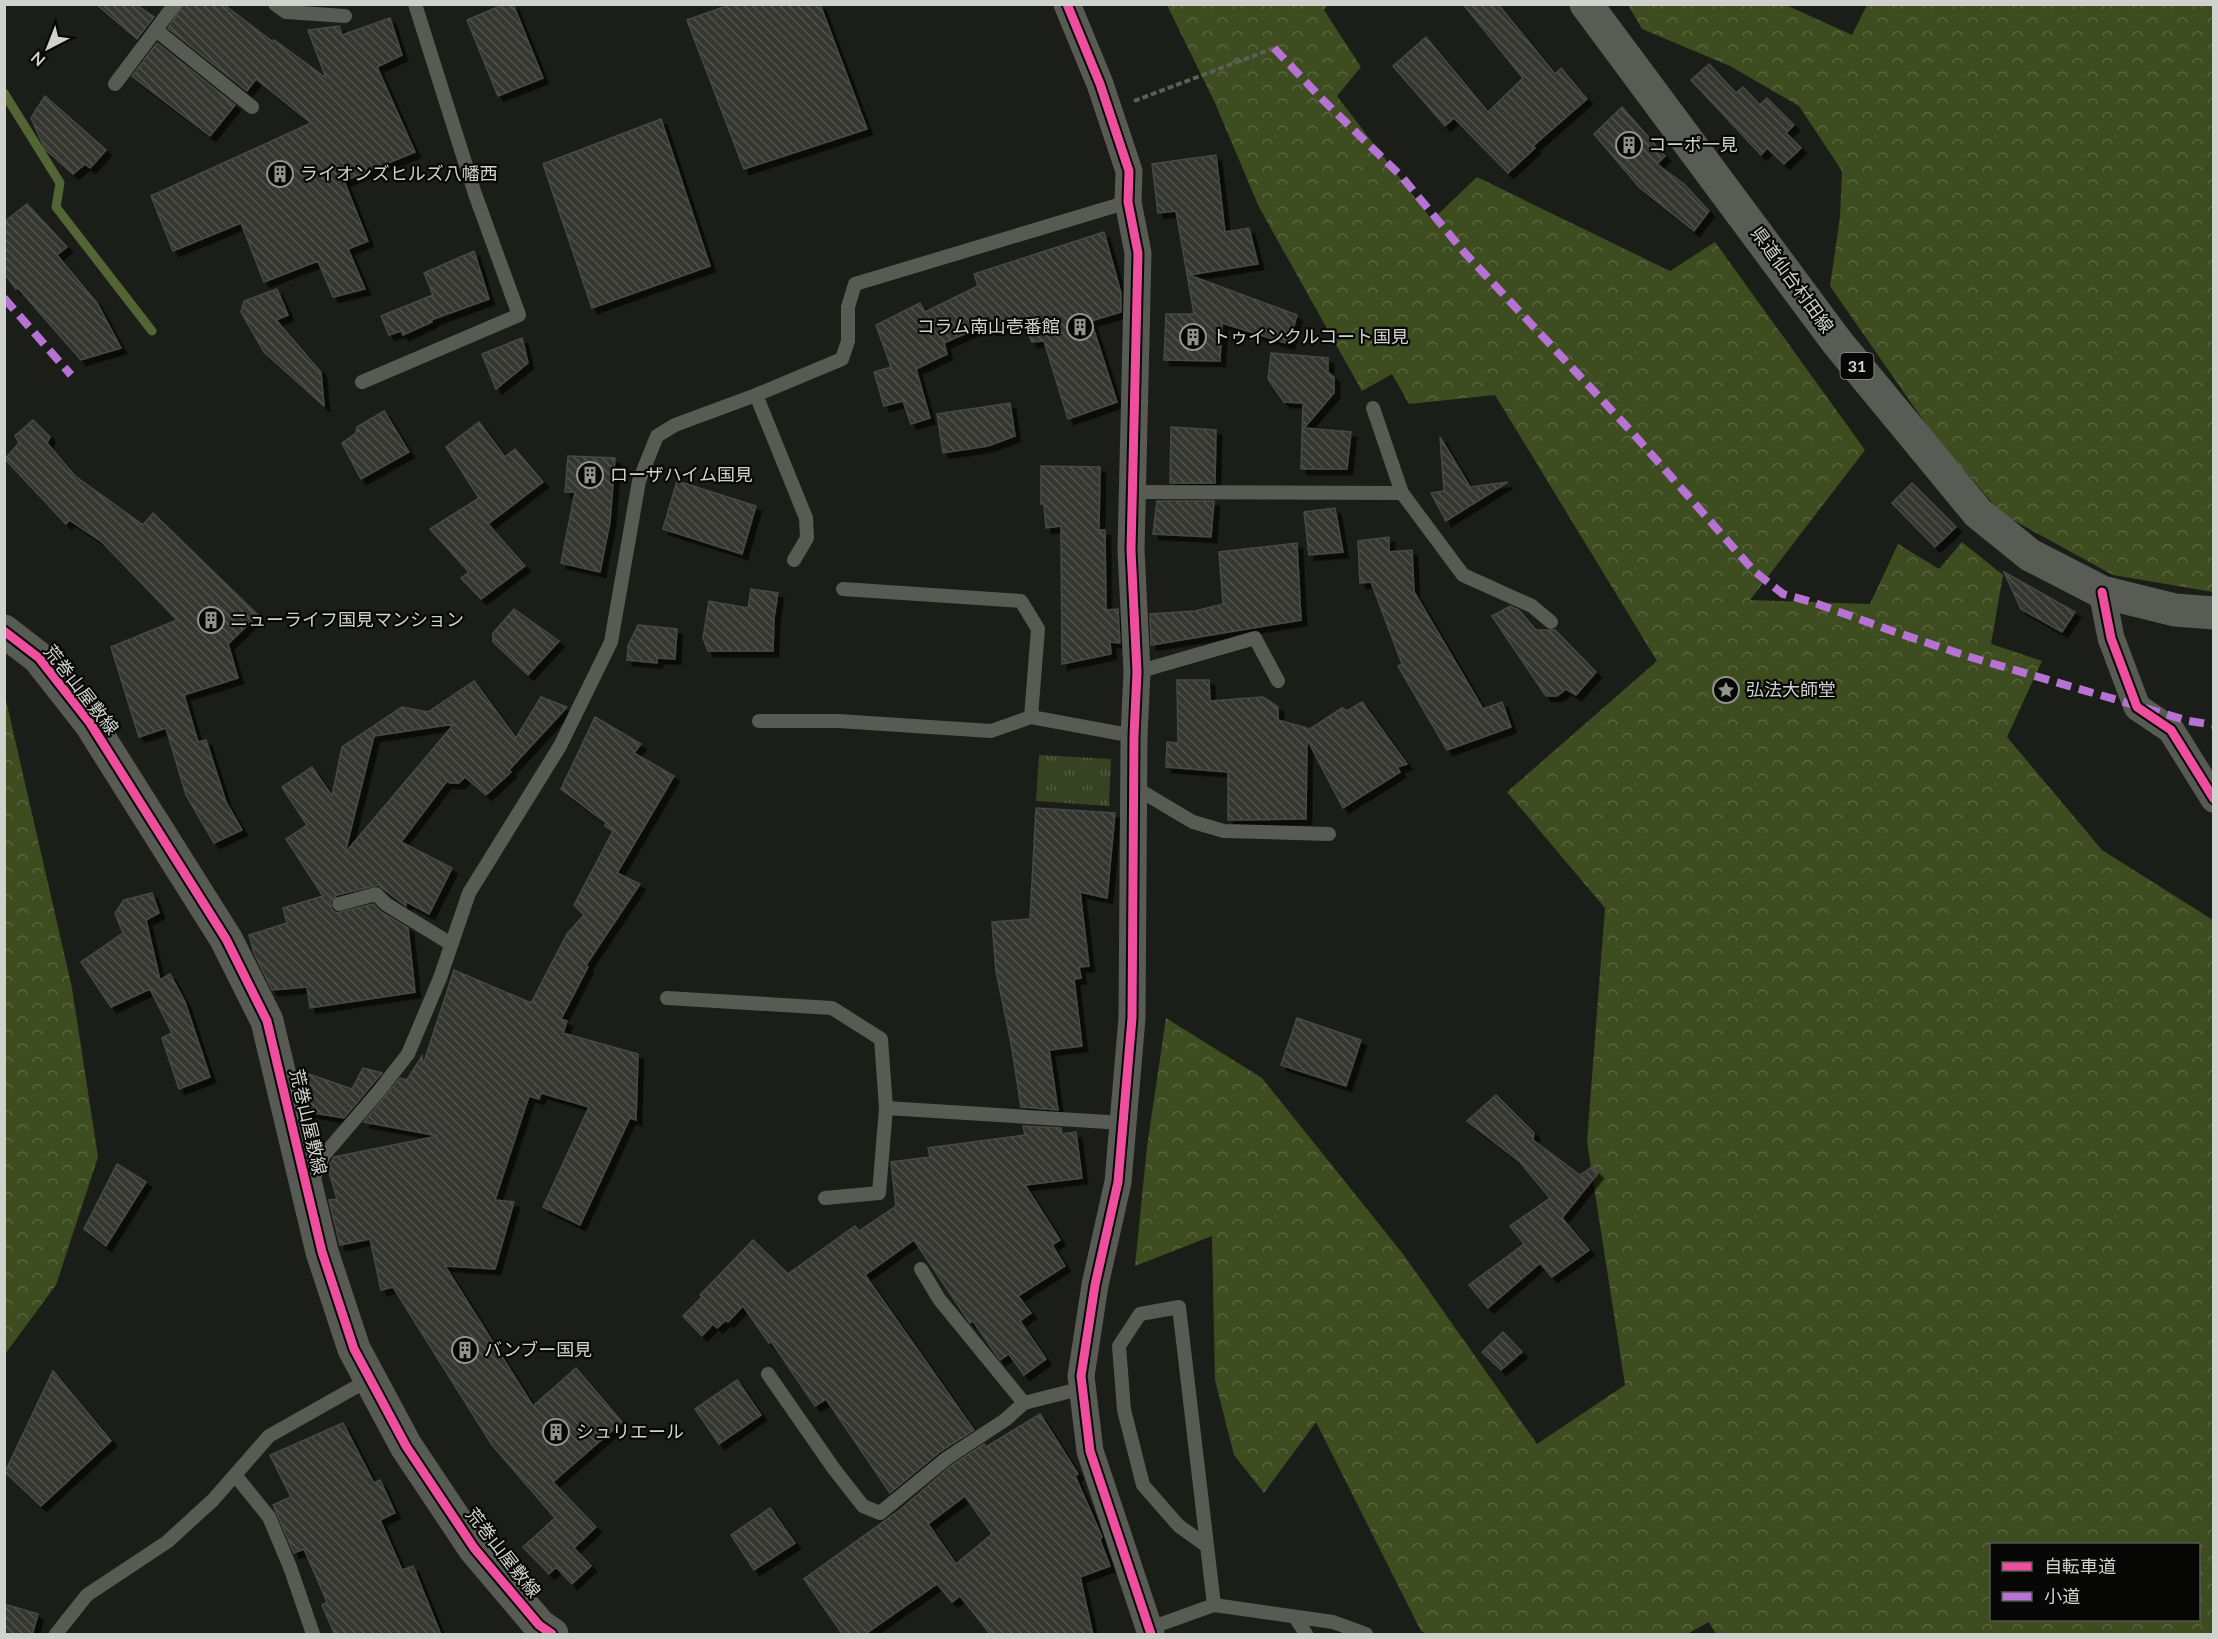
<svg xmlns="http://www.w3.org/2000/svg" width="2218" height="1639" viewBox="0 0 2218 1639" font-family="Lato,'Noto Sans JP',sans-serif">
	<defs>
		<pattern id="forest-crowns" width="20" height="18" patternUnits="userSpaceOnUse" patternTransform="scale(1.5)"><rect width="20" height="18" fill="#3e4d20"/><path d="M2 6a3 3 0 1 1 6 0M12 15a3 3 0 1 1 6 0" fill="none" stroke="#59663f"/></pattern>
		<pattern id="park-tufts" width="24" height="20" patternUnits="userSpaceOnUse" patternTransform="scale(1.5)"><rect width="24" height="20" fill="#374222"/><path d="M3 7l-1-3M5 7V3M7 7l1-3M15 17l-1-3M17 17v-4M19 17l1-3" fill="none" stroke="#535c41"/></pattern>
		<pattern id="building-back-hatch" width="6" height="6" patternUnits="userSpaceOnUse" patternTransform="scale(1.5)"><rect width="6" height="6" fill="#353632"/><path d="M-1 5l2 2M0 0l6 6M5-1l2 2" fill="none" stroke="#51524e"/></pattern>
		<filter id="shadow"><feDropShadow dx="5.5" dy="5.5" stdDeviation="0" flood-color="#0009"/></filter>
	</defs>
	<rect width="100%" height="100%" fill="#1b1d18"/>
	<!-- forest -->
	<g fill="url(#forest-crowns)" fill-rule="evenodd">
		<path d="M1167,5H1328L1324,10L1361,67L1337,96L1432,220L1477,177L1670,271L1715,242L1865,450L1750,600L1870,604L1898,544L1939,569L1962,542L2003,575L1991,644L2042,661L2007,737L2102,850L2213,920V1634H1716L1709,1622L1687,1634H1427L1421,1631L1316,1422L1264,1493L1234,1455L1215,1380L1212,1236L1135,1266L1147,1147L1166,1018L1262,1078L1403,1254L1537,1444L1625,1385L1587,1142L1605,908L1507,792L1657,661L1495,395L1409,404L1392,374L1362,391L1259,207L1215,103ZM1992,1544H2198V1620H1992Z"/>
		<path d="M1628,5H1786L1852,35L1867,5H2213V592L2113,575L2002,514L1932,433L1830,286L1840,217L1842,171L1799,106L1730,66L1642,29Z"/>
		<path d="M5,696L72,988L98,1157L56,1285L5,1354Z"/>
	</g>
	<!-- park -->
	<path fill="url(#park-tufts)" d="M1039,755L1111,759L1109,806L1036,801Z"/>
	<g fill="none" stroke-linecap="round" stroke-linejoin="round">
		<!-- stream -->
		<path stroke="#536535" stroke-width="9" d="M4,93L60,183L56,207L152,331"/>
	</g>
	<!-- building -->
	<g fill="url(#building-back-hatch)" stroke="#474945" stroke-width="1.5" fill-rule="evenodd" filter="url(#shadow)">
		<path d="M96,4H135L154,17L137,39Z"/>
		<path d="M184,4H223L273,42L274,40L326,78L308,30L339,26L342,35L390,18L402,55L377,67L415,152L344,181L368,241L348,249L365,289L333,297L318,261L264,282L241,223L173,251L151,196L311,123L256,79L247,91L168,28Z"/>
		<path d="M505,4H513L543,78L498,96L467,20Z"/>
		<path d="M732,4H820L867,129L744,169L687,20Z"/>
		<path d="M1463,4H1498L1555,74L1561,68L1587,99L1533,146L1535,148L1508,173L1454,118L1445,126L1393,66L1426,37L1488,112L1523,78Z"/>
		<path d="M157,43L235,105L210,136L132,76Z"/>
		<path d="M1709,64L1736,93L1743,87L1760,105L1767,98L1794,125L1786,133L1801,148L1784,164L1767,148L1761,155L1691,80Z"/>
		<path d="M45,96L106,150L90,168L85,164L73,174L45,149L31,118Z"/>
		<path d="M1622,107L1665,156L1657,164L1685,185L1709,211L1694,231L1640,188L1594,134Z"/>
		<path d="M661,119L710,266L592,308L543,164Z"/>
		<path d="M1216,155L1225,232L1249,228L1258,264L1189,275L1297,315L1289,344L1222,323L1220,361L1164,360L1166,314H1194L1176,211L1158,213L1152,164Z"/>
		<path d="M27,204L67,247L57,255L97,303L121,348L81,360L18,288L16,289L4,273V222Z"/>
		<path d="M1104,232L1121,293V312L1091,321L1117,402L1068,419L1044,341L1032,342L1023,323L991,330L989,323L944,343L947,354L916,369L930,418L911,424L903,401L884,406L874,372L891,367L876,325L920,303L925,312L978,286L974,274Z"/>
		<path d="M474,251L489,299L431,320L432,322L403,335L401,331L389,335L381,316L433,295L424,273Z"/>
		<path d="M277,289L288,315L276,320L321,372L324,406L264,352L241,312L244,301Z"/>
		<path d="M522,338L528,363L496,389L482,354Z"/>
		<path d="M1271,353L1328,358V372L1334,377V393L1304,428L1351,432L1347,469H1301L1303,403L1284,402L1268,379Z"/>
		<path d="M1010,403L1015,436L988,446L943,453L937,414Z"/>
		<path d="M384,411L409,452L361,479L342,443L356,433L357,427Z"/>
		<path d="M33,420L50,437L47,443L75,476L143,525L153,513L258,615L228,644L238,678L184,695L198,742L206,740L226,802L242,830L214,843L186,795L166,728L139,737L111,647L177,620L102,542L69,520L66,524L5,459L19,443L15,436Z"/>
		<path d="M479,422L505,457L515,449L543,482L488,524L525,566L481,599L461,578L469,572L430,529L479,498L446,447Z"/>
		<path d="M1171,427L1216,430L1215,483H1170Z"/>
		<path d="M1440,437L1470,487L1508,482L1446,521L1431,493L1444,491Z"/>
		<path d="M568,456L615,458L610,522L600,572L561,563L575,492H565Z"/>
		<path d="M1041,466L1100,467L1099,530H1105L1106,610L1118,609L1120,643L1110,642L1111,654L1062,664L1061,526L1046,528L1044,504H1041Z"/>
		<path d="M677,481L756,506L742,554L663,529Z"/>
		<path d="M1912,483L1956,527L1935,547L1892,503Z"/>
		<path d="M1157,501H1214L1211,537L1153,534Z"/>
		<path d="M1335,508L1343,552L1309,555L1304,512Z"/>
		<path d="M1389,537V552L1412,550L1414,592L1483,709L1502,702L1511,727L1447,750L1398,666L1402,664L1371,582L1360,583L1358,541Z"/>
		<path d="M1297,543L1301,620L1151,645L1150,614L1195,611L1223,604L1219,552Z"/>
		<path d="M2004,572L2075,612L2062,632L2021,609Z"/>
		<path d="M751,589L778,593L774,618L773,651H708L703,638L709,601L748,608Z"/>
		<path d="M1510,606L1519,610L1536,630H1555L1596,672L1576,695L1566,689L1557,696H1546L1492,616Z"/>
		<path d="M514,609L559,641L528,675L493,642V633Z"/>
		<path d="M638,625L677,629L675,659L657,658V663L627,660L628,646Z"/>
		<path d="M1177,680H1209L1210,701L1263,697L1278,707V720L1307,728V731L1342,708L1347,711L1362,702L1407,764L1397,767L1400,772L1343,808L1307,739L1306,819L1228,820V772L1166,767L1167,742L1178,743Z"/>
		<path d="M474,681L516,738L541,697L567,707L509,770L511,772L486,795L465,777L459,783H450L447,781L401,842L452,868L429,914L405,901L406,906L378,885L337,895L330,902L332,910L337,913L373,904L381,912L408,928L415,992L310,1008L307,987L272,990L254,953L249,935L287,923L283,908L323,896L286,839L307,825L282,787L312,767L332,796L342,747L402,707L428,712ZM454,724L345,853L374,736Z"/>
		<path d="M595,717L641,744L634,753L674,776L617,873L640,884L586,965L588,967L561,1019L567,1021L563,1033L638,1054L636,1120L630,1118L580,1225L543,1207L589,1107L541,1093L539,1099L529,1096L495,1200L514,1202L495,1269L445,1266L533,1406L576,1368L622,1422L553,1482L596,1527L574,1548L591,1566L572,1584L556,1567L549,1574L523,1547L555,1518L492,1445L393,1287L381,1290L370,1239L340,1245L329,1200L337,1199L328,1168L334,1157L438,1136L364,1122L400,1078L407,1080L422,1056L423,1065L454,970L531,1003L567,934L584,915L574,905L613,831L605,826L606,823L561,789Z"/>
		<path d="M1036,808L1115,813L1107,898L1080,892L1089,966L1079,967L1081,978L1074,979L1082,1046L1049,1050L1058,1110L1021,1107L1011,1043L996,971L992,922L1030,919Z"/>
		<path d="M152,893L159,913L146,920L160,980L170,974L185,1002L210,1077L179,1089L162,1038L172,1033L150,989L111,1007L81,962L123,933L115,913L124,900Z"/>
		<path d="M1297,1018L1361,1040L1346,1086L1281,1065Z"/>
		<path d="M363,1068L382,1073L344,1118L308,1112L301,1084L303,1072L352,1089Z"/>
		<path d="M1496,1095L1534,1133L1533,1140L1580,1175L1592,1167L1598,1173L1562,1218L1589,1250L1552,1277L1540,1263L1488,1308L1469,1285L1524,1244L1510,1226L1550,1198L1520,1162L1467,1121Z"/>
		<path d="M1023,1126L1061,1128L1062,1134L1076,1132L1082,1178L1025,1185L1060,1240L1052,1245L1065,1266L1018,1296L1031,1313L1020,1321L1046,1359L1024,1375L1009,1354L1000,1360L973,1321L970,1323L914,1240L865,1275L974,1430L941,1451L890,1493L826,1399L815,1406L771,1341L769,1343L743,1306L728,1322L726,1320L717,1328L713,1324L702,1336L683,1316L702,1297L700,1295L753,1240L788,1274L855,1226L859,1231L896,1206L891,1162L930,1157L928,1148L1025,1135Z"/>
		<path d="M117,1164L146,1182L106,1246L84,1229Z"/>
		<path d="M1503,1332L1522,1352L1501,1370L1482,1352Z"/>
		<path d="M53,1371L111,1441L41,1506L5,1472Z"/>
		<path d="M737,1380L761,1415L719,1444L695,1409Z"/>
		<path d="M1040,1414L1078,1474L1075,1476L1102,1537L1100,1540L1110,1566L1080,1577L1093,1635H991L960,1596L952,1602L937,1584L864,1635H843L804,1579L901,1509L952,1465L984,1444L986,1447ZM965,1496L992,1534L956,1564L928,1524Z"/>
		<path d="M343,1423L374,1483L380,1480L395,1513L380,1520L402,1570L413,1566L441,1635H335L322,1605L327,1602L304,1549L294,1553L273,1505L291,1497L270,1455Z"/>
		<path d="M770,1508L795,1543L754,1570L731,1535Z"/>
		<path d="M4,1604L38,1614L32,1635H4Z"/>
	</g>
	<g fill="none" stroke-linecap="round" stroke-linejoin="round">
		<!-- path -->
		<path stroke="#5c5e58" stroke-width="4" stroke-dasharray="6 3" stroke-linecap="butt" d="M1134,101L1274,48"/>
		<!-- service -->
		<g stroke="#575b53" stroke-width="14">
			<path d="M275,4L286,12L345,16"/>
			<path d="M156,30L252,107"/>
			<path d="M115,84L175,4"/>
			<path d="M362,382L519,315L475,194L415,4"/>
			<path d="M756,395L806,518L807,538L794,560"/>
			<path d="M1373,408L1402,493L1463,575L1532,606L1551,622"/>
			<path d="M1133,492L1402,493"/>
			<path d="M843,589L1021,601L1038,629L1031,717L1134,736"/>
			<path d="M1137,672L1255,638L1278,681"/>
			<path d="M759,721H838L991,731L1031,717"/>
			<path d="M1134,787L1193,822L1224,831L1329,834"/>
			<path d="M339,904L376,894L386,904L451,944"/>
			<path d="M667,998L832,1008L881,1039L886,1108L1123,1123"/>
			<path d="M312,1181L324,1155L379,1091L408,1054L440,978L469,893L560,746L611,642L639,481L657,436L675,425L756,395L842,359L848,341V307L855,284L1128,202"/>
			<path d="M825,1198L879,1193L886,1108"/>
			<path d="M768,1374L834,1469L863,1506L880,1513L947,1458L1005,1420L1024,1403L939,1299L921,1269"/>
			<path d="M1024,1403L1083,1388"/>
			<path d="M235,1475L269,1517L290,1567L313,1634"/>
			<path d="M1214,1605L1333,1622L1366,1634"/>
			<path d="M1295,1617L1306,1634"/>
			<path d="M1150,1628L1214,1605L1179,1307L1140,1314L1119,1346L1124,1410L1143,1485L1179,1526L1207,1546"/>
			<path d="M56,1634L87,1595L167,1542L213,1500L269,1436L370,1379"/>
		</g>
		<!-- minor -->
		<g stroke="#575b53" stroke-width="27">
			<path d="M1067,4L1100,84L1129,171L1128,202L1138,253L1131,550L1137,672L1134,736L1132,1018L1118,1182L1095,1285L1081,1376L1090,1451L1151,1634"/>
			<path d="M2102,592L2111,638L2137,707L2171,730L2214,799"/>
		</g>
		<!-- tertiary -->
		<path stroke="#575b53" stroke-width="33" d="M4,631L39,658L90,723L226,939L267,1021L322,1252L354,1349L406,1446L474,1548L539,1625L552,1634"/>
		<!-- primary -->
		<path stroke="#585c54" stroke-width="33" d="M1586,4L1837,342L1978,513L2030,555L2102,592L2175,610L2214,613"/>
		<!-- quiet -->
		<g stroke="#b673d3" stroke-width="8" stroke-dasharray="15 8" stroke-linecap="butt">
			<path d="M1274,48L1322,99L1402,177L1464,252L1630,430L1754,571L1783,594L1812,602L1895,632L1970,657L2189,721L2214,725"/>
			<path d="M4,298L71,375"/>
		</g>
		<defs>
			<g id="cycleway">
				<path d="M1067,4L1100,84L1129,171L1128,202L1138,253L1131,550L1137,672L1134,736L1132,1018L1118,1182L1095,1285L1081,1376L1090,1451L1151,1634"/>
				<path d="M2102,592L2111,638L2137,707L2171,730L2214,799"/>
				<path d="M4,631L39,658L90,723L226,939L267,1021L322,1252L354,1349L406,1446L474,1548L539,1625L552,1634"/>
			</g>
		</defs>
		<!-- cycleway casing -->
		<use href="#cycleway" stroke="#070705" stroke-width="13"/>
		<!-- cycleway -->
		<use href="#cycleway" stroke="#ef4d9e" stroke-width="9"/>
	</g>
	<!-- icons -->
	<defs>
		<symbol id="building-ring" viewBox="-11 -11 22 22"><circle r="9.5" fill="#070705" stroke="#91938e" stroke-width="1.5"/><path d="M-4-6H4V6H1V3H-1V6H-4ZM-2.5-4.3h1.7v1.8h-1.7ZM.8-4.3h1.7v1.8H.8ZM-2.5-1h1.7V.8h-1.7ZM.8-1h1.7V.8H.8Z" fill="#91938e"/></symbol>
		<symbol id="sight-ring" viewBox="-11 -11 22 22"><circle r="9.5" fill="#070705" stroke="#91938e" stroke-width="1.5"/><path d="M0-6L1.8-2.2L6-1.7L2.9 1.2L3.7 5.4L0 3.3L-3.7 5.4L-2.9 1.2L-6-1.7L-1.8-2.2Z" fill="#91938e"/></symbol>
	</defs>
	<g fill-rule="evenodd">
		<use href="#building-ring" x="1614" y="130" width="30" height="30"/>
		<use href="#building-ring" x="265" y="159" width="30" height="30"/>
		<use href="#building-ring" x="1065" y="312" width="30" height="30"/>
		<use href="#building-ring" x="1178" y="322" width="30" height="30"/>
		<use href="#building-ring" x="575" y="460" width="30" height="30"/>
		<use href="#building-ring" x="196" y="605" width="30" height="30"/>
		<use href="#sight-ring" x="1711" y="675" width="30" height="30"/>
		<use href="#building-ring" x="450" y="1335" width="30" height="30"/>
		<use href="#building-ring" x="541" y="1417" width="30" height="30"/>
	</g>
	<g text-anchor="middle" stroke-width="4.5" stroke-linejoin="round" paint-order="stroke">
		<!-- shield labels -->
		<rect fill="#070705" stroke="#949592" stroke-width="1.5" x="1840.5" y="353" width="33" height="26" rx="4.5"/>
		<g font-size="16" font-weight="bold" fill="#d0d2ce">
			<text x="1857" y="372">31</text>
		</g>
		<!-- poi labels -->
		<g font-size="18" fill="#d0d2ce" stroke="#070705" text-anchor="start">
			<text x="1648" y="151">コーポ一見</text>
			<text x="300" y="180">ライオンズヒルズ八幡西</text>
			<text x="1060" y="333" text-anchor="end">コラム南山壱番館</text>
			<text x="1212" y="343">トゥインクルコート国見</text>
			<text x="610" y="481">ローザハイム国見</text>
			<text x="230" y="626">ニューライフ国見マンション</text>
			<text x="1746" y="696">弘法大師堂</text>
			<text x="484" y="1356">バンブー国見</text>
			<text x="576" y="1438">シュリエール</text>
		</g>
		<!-- street labels -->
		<g font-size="18" fill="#d0d2ce" stroke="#070705">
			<text transform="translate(1792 280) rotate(54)" y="6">県道仙台村田線</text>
			<text transform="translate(81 690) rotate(52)" y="6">荒巻山屋敷線</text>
			<text transform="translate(308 1122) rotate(77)" y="6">荒巻山屋敷線</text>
			<text transform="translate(503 1553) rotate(52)" y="6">荒巻山屋敷線</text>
		</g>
	</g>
	<!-- border -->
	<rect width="2218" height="1639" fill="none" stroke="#d0d2ce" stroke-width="12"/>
	<!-- legend -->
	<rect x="1990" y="1543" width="210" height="78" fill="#070705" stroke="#575855" stroke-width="1.5"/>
	<rect x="2002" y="1562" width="30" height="9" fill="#ef4d9e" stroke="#575855" stroke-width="1.5"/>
	<text x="2044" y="1573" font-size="18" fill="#d0d2ce">自転車道</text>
	<rect x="2002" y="1592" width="30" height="9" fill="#b673d3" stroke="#575855" stroke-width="1.5"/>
	<text x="2044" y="1603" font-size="18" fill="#d0d2ce">小道</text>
	<!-- north arrow -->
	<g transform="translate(48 48) rotate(222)" stroke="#070705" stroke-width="4.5" paint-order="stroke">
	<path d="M0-4.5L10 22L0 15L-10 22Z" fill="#d0d2ce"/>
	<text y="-9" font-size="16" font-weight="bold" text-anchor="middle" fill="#d0d2ce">N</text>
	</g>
</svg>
